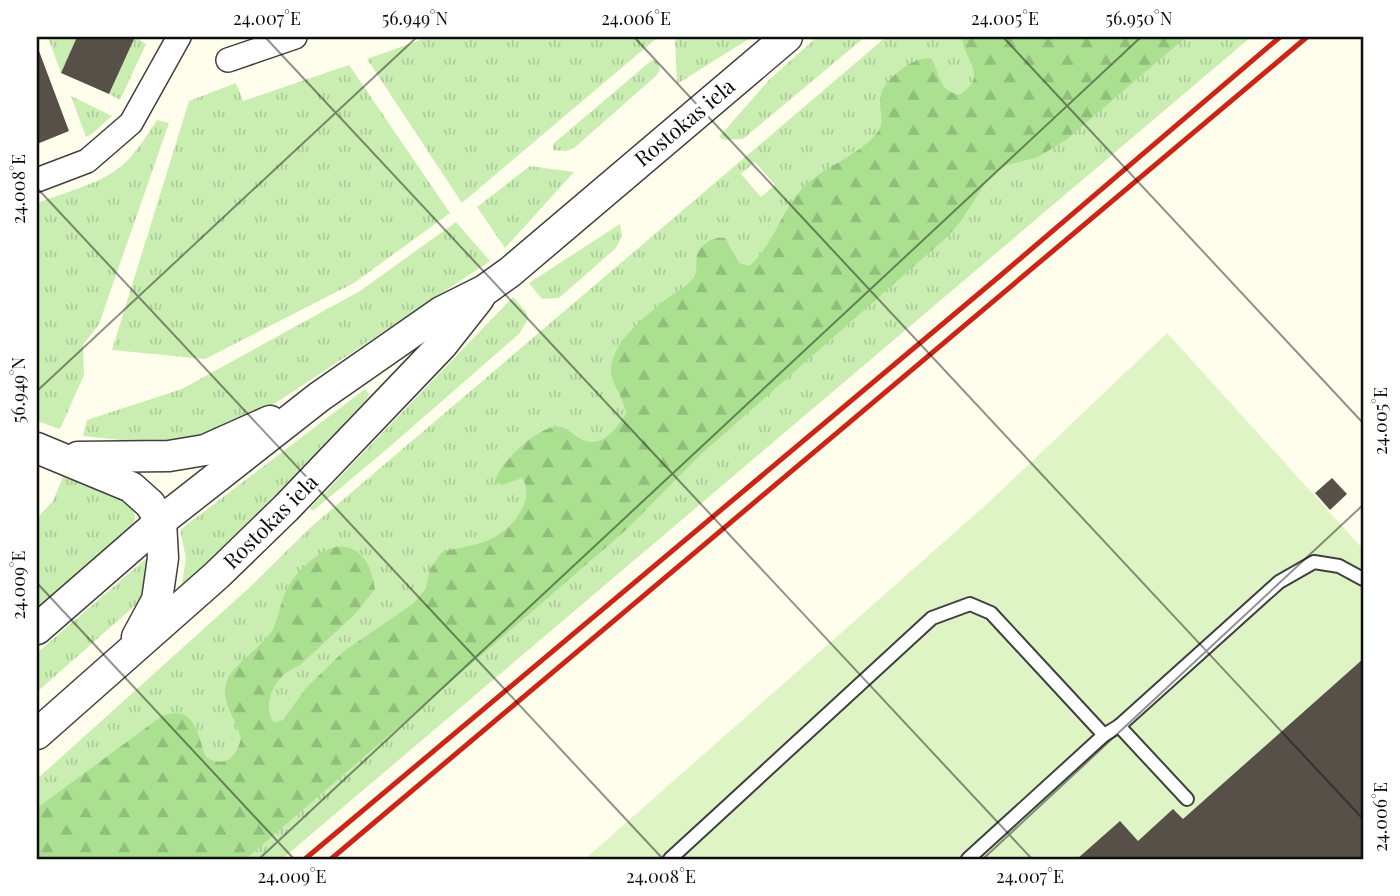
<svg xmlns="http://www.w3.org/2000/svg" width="1400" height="896" viewBox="0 0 1400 896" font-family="'Playfair Display',serif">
	<defs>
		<pattern id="grass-tufts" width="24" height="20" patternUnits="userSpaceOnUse" patternTransform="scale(1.75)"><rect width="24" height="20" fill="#caeeb2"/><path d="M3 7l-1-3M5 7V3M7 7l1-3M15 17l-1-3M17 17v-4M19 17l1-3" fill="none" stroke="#accb98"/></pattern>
		<pattern id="forest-firs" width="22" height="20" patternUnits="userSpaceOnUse" patternTransform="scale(1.75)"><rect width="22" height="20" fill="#aae090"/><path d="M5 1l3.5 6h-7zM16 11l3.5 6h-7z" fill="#91bf7b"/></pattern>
	</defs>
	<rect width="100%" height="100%" fill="#fffeed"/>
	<!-- grass -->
	<g fill="url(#grass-tufts)" fill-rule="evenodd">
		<path d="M48,37H77L61,73Z"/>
		<path d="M135,37L146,44L120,100L109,94Z"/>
		<path d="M429,37H658L462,203L367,59Z"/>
		<path d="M680,37H752L677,84L675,41Z"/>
		<path d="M817,37H865L743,139L724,140L719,137L770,79Z"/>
		<path d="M886,37H1251L282,859H37V779L249,588L311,527ZM755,162L775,185L761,197L741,174Z"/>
		<path d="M652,60L658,62L660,70L656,76L574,148L566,151L553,150V144Z"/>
		<path d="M349,65L450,213L354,283L205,359L112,350L189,101L236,83L243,101Z"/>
		<path d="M71,96L112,116L93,133L86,137Z"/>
		<path d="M157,120L169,123L99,324L83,345L84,375L60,429L37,421V203C63,193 96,185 119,168C135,155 146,137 157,120Z"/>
		<path d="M530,166L574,172L505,248L477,207Z"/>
		<path d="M456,222L490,261L262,412L196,438L157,444L83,436L87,420L182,389L360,291Z"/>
		<path d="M620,224L622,236L616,248L559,298L542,299L529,283Z"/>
		<path d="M513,297L526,312L528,319L519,334L387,449L313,511L310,508Z"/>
		<path d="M365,389L369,394L366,400L187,587L182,584L186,558L180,530Z"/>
		<path d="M66,470C88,478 137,490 135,520L130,528L37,608V518L53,501Z"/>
		<path d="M149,556L150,578L140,601L37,692V653Z"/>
	</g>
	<!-- forest -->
	<path fill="url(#forest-firs)" d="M962,37H1186L1066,140L1038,157L1007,165L999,170L984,185L961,221L948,236L700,455L626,530L246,859H37V808L162,716C196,704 197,735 206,757C225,769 237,757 241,738C236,719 220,702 227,681C232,665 263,647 273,629C279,618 280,604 285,593C294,573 328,537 352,549C368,557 372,572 375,589L355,614L299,666C277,673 260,702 274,723L283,720L306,688L344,651L413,604L426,588L430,569L442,552C459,547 479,546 495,537C514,526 536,499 522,478L502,485L495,481C499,463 540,424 560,427C567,428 573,434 579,438C600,451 616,430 626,413C624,397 609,381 611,368C614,341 644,317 664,301C672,294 683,289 690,282C704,269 688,257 705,244C712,239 715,237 725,238L739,263L749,266C773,246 780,214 800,191C822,166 858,157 877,133C892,114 862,98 902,69C912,62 919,58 931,58C941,74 937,90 959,95C990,76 964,61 962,37Z"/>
	<!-- pitch -->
	<path fill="#def4c5" d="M1167,333L1363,549V859H585L988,503Z"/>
	<!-- building -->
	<g fill="#575048">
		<path d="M77,37H135L109,94L61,73Z"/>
		<path d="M39,51L69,131L37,144V52Z"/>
		<path d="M1332,478L1347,494L1330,510L1315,493Z"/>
		<path d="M1363,659V859H1077L1120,821L1138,841L1173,809L1183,819Z"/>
	</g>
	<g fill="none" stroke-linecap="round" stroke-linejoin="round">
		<defs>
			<g id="service">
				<path d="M1119,726L1279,582L1314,562L1339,566L1363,579"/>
				<path d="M670,859L932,618L970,604L991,613L1104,735"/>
				<path d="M968,859L1104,735L1119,726L1187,799"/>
			</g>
			<g id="minor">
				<path d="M228,60L295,37"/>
				<path d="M37,180L87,161L131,123L179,37"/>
			</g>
			<g id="tertiary">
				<path d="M37,448L131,487L150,504L161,521L163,558L157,600L137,637"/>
				<path d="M78,457L169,456L205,450L270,421"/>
				<path d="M37,629L161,521L319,397L441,312L485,290L510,272L787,37"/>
				<path d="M37,734L217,575L286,508L442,345L479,298"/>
			</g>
		</defs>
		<!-- service casing -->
		<use href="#service" stroke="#404040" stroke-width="16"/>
		<!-- minor casing -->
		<use href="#minor" stroke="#404040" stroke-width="26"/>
		<!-- tertiary casing -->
		<use href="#tertiary" stroke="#404040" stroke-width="33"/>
		<!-- service -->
		<use href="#service" stroke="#fff" stroke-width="12"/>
		<!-- minor -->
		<use href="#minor" stroke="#fff" stroke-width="23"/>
		<!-- tertiary -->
		<use href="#tertiary" stroke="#fff" stroke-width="30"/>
		<!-- rail -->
		<g stroke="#cc2416" stroke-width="5">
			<path d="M305,859L1001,275L1280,37"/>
			<path d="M331,859L1307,37"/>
		</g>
	</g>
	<!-- ticks -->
	<path fill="none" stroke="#0d0d0d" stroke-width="2" stroke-opacity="0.45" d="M265,37L1032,859M634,37L1363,819M1003,37L1363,423M37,188L663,859M37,391L417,37M37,583L294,859M259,859L1141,37M983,859L1363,505"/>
	<g text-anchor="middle" stroke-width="7" stroke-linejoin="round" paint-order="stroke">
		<!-- street labels -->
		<g font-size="21" fill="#0d0d0d" stroke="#fff">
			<text transform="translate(685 123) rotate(-40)" y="7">Rostokas iela</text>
			<text transform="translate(271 522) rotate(-45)" y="7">Rostokas iela</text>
		</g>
	</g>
	<!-- border -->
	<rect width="1400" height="896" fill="none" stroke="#ffffff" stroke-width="77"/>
	<rect x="38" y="38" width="1324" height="820" fill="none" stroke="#0d0d0d" stroke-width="2.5"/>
	<g font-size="18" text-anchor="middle" fill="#0d0d0d">
		<text x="267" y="25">24.007°E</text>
		<text x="415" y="25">56.949°N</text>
		<text x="636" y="25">24.006°E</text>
		<text x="1005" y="25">24.005°E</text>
		<text x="1139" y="25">56.950°N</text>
		<text transform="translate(19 189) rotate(-90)" y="6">24.008°E</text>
		<text transform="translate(19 390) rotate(-90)" y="6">56.949°N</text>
		<text transform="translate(1381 421) rotate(-90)" y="6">24.005°E</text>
		<text transform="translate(19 585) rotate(-90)" y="6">24.009°E</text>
		<text transform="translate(1381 817) rotate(-90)" y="6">24.006°E</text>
		<text x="292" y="883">24.009°E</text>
		<text x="661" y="883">24.008°E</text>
		<text x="1030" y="883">24.007°E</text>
	</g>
</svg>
